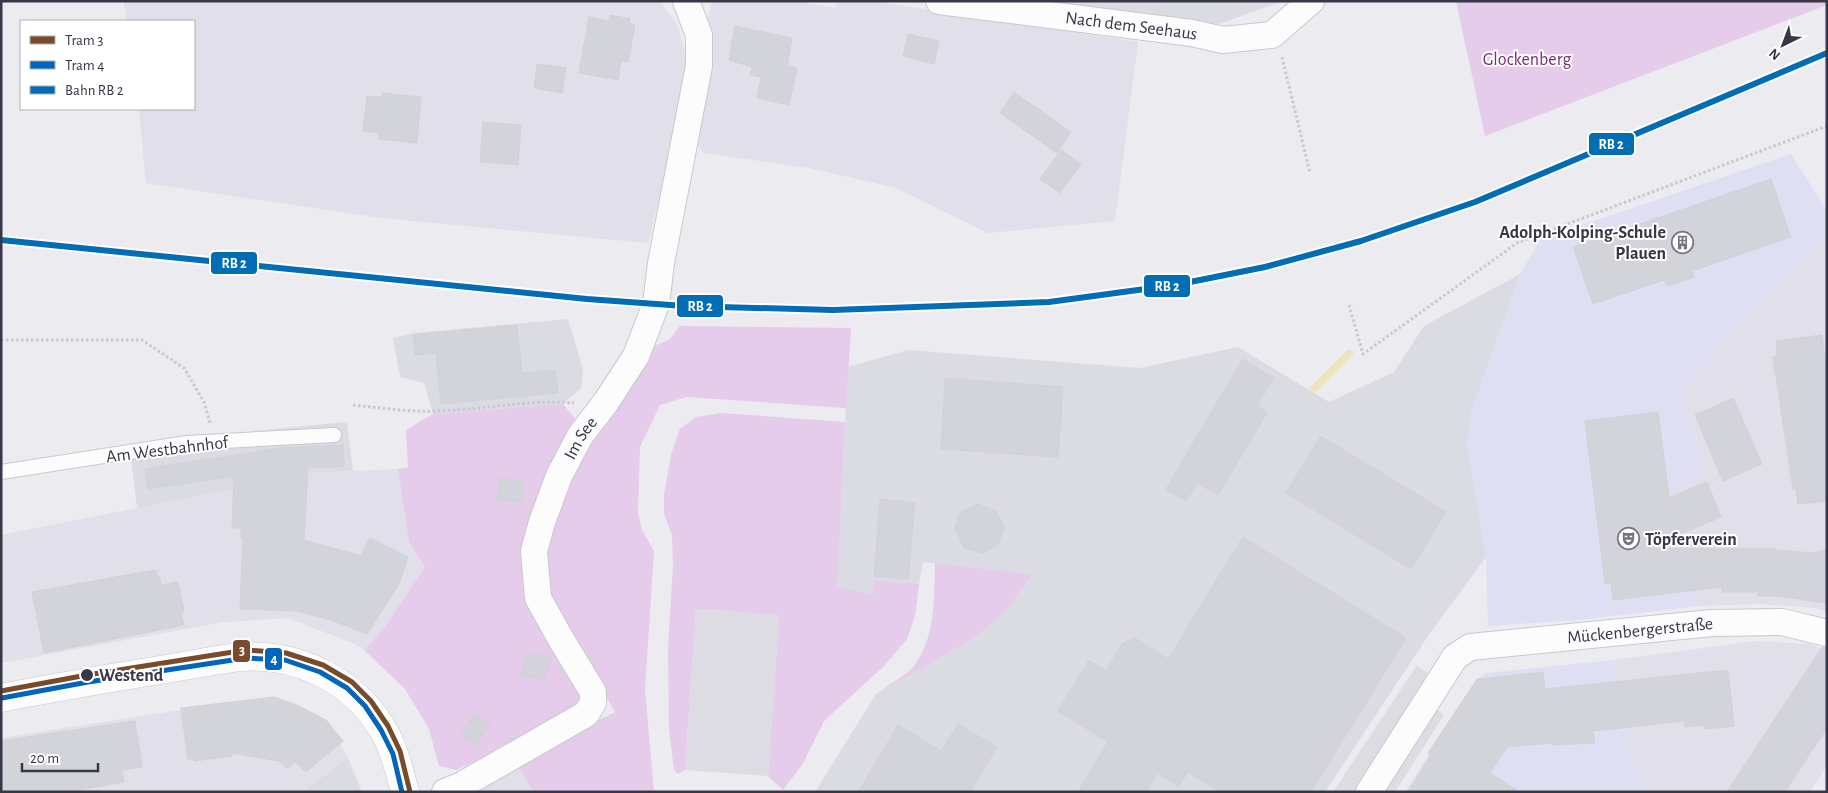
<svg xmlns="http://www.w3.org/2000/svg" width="1828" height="793" viewBox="0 0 1828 793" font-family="'Alegreya Sans',sans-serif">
	<rect width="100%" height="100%" fill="#ebebf0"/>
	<!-- residential -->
	<g fill="#e0dfea">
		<path d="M123,1H659L677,24L690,71L648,243L381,218L146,183L139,109H194V21H127Z"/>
		<path d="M712,1H795L835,8L838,1H872L1138,42L1115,221L988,233L896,188L809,168L704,153L695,143L714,37L710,33L708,20Z"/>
		<path d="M1827,238V612L1815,608L1761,604L1698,606L1689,547L1668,537L1659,496L1700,454L1679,395L1723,345Z"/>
		<path d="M398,469L409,542L425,567L384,628L364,650L355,644L288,618L224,622L1,663V535L313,473Z"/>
		<path d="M1756,641L1809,644L1827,650V766L1810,792H1646L1626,739L1614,660Z"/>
		<path d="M251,699H280L326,720L348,758L308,788L309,792H1V738Z"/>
		<path d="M516,763L534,792H472Z"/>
	</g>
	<!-- commercial -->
	<g fill="#dedff2">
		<path d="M1791,154L1827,211V238L1723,345L1679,395L1700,454L1697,480L1659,496L1668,537L1689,547L1698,606L1578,620L1488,626L1486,557L1467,444L1471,413L1520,274L1541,239Z"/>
		<path d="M1614,660L1626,739L1646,792H1405L1477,679L1486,673Z"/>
	</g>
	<!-- industrial -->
	<g fill="#dbdbe3">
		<path d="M1007,1H1283L1219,24Z"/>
		<path d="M1520,274L1471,413L1467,444L1486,557L1428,636L1325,792H815L876,694L973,639L1032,574L923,562L919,584L875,580L873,595L836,588L848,367L908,350L1140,368L1238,347L1329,402L1394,372L1424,326Z"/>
		<path d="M568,319L583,369L581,388L563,404L433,414L424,383L400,377L393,338L414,333Z"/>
		<path d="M347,422L353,471L313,473L137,508L131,458L254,431Z"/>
		<path d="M348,758L362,792H309L308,788Z"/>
	</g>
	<!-- green -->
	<g fill="#e4ccea">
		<path d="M1456,1H1827V5L1485,136Z"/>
		<path d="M680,326L851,328L846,408L686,397L660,405L640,447L638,513L642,530L654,551L645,689L654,792H534L516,763L615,712L559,614L543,575L553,517L593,432L654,346L669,340Z"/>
		<path d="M563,404L583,428L529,565L583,680L580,703L525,739L456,770L439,766L429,729L405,689L364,650L384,628L425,567L409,542L398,469L408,467L406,430L433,414Z"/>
		<path d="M721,413L845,422L837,587L873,595L874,580L919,584L915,616L907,639L884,666L824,721L802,765L783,790L768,776L779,615L696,609L685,770L678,774L674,770L669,729L668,650L673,565L672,535L664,514V494L671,454L680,429L696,417Z"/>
		<path d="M935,563L1032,574L1008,608L973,639L876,694C887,686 905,676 913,667C936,639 934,597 935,563Z"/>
	</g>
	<!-- parking -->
	<g fill="#dcdce2">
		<path d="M696,609L779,615L768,776L685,770Z"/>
		<path d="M1417,665L1432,677L1355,792H1333Z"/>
		<path d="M1431,706L1444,715L1395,792H1376Z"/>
	</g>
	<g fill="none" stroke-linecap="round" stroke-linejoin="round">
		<!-- stream -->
		<path stroke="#ede3bd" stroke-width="8" d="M1314,389L1349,354"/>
	</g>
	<!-- building -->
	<g fill="#d3d3da" stroke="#d1d1d8">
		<path d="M610,15L630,19L629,23L635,25L628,62L621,61L618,80L579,73L589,17L609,21Z"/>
		<path d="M735,26L792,38L787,66L797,68L789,105L757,98L761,77L750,75L752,67L729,60Z"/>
		<path d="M908,34L939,41L934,64L903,56Z"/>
		<path d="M537,64L566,68L562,93L534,88Z"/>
		<path d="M1014,92L1071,132L1057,153L1000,113Z"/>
		<path d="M382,93L421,97L417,143L378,139L379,133L363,131L367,96L382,97Z"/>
		<path d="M483,122L521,125L518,165L480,162Z"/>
		<path d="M1061,150L1081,164L1060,193L1040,179Z"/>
		<path d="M1771,179L1791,237L1692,271L1694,277L1667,286L1664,280L1593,304L1573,247Z"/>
		<path d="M517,325L522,373L555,370L558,393L441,404L436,353L415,355L413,335Z"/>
		<path d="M1822,335L1827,374V501L1798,504L1796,489H1793L1773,357L1777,356L1776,341Z"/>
		<path d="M1243,359L1274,378L1257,406L1267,413L1218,495L1197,483L1186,501L1166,489Z"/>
		<path d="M945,378L1063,387L1058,457L941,449Z"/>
		<path d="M1733,398L1762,464L1723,481L1695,415Z"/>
		<path d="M1658,412L1669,498L1707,482L1721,517L1648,548L1776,549V550L1813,553L1827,550V603L1776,596H1758V592H1722V587L1613,600L1611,583L1605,584L1585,421Z"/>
		<path d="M1321,436L1446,512L1411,569L1286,493Z"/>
		<path d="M343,445L344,467H308L304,540L361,556L370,538L408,557L399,584L367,634L331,620L297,611L240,609L243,538H241V528H232L234,476L148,489L145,469L280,448Z"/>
		<path d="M499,479L523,481L522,502L498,500Z"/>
		<path d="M880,499L915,503L908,579L874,576Z"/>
		<path d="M977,504L996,511L1004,527L998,545L983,553L964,548L955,527L960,513Z"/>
		<path d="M1243,537L1406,638L1311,792H1220L1188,772L1179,786L1157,773L1146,792H1078L1108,742L1058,711L1089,660L1106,671L1123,643L1135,638L1168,659Z"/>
		<path d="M155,570L157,576H159L161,585L178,582L184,611L181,612L184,625L44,653L32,592Z"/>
		<path d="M1822,647L1827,648V728L1803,764L1785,792H1727Z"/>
		<path d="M527,653L551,658L544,680L521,675Z"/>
		<path d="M1728,670L1734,726L1704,729V725L1685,727L1684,721L1593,731L1595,743L1552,745V743L1507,747L1490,773L1520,792H1408L1431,755L1428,753L1477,679L1543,672L1545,689Z"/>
		<path d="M274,697L297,705L326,720L343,741L306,772L295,762L288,769L279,761L232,753V756L194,761V759H188L181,708Z"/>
		<path d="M474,714L490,725L476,745L460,734Z"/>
		<path d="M135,721L142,767L122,770L124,782L66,792H1V741Z"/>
		<path d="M958,724L997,747L970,792H858L898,725L941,751Z"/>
	</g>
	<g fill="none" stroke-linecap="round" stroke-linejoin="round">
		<defs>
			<path id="service" d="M1,472L187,443L334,435"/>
			<g id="minor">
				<path id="s1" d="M939,1L1192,33L1223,40L1272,35L1311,1"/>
				<path id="s2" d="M445,792L462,785L586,714L593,703V692L562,641L538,598L534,551L542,522L559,476L580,436L606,402L636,356L656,304L661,263L699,66V35L686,1"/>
				<path id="s3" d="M1369,792L1455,657L1470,647L1712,623L1782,622L1827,633"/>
			</g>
			<path id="tertiary" d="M1,698C56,687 111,678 166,669C190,665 215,660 240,657C296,652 353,680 382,728C394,747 399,770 405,792"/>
		</defs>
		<!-- service casing -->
		<use href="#service" stroke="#c9c8ce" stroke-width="16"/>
		<!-- minor casing -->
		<use href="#minor" stroke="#c9c8ce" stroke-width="28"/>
		<!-- tertiary casing -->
		<use href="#tertiary" stroke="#c9c8ce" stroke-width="29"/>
		<!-- path -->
		<g stroke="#c8c8ce" stroke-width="3" stroke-dasharray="2.5 2.5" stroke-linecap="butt">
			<path d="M1282,57L1310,173"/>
			<path d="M1349,305L1363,354L1517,243L1827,126"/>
			<path d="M1,340H142L184,368L204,402L210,423"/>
			<path d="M353,405C381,408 408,412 437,411C483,410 528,399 574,403"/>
		</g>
		<!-- service -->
		<use href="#service" stroke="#fcfcfd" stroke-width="14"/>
		<!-- minor -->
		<use href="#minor" stroke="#fcfcfd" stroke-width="26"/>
		<!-- tertiary -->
		<use href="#tertiary" stroke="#fcfcfd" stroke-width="28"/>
		<defs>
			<path id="rail-1" d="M1,240L587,299L684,306L833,310L1049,302L1175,285L1265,267L1361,241L1475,202L1827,53"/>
		</defs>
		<!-- rail-1 casing -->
		<use href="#rail-1" stroke="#fff" stroke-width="10"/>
		<!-- rail-1 -->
		<use href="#rail-1" stroke="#006db5" stroke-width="6"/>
		<defs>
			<path id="tram-1" d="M1,691L87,675L246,650L286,653L323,665L352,682L371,701L388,726L400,751L410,792"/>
			<path id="tram-2" d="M2,698L88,682L246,658L285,660L320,672L347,688L365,706L381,730L393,754L402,792"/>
		</defs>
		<!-- tram-1 casing -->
		<use href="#tram-1" stroke="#fff" stroke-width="9"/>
		<!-- tram-2 casing -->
		<use href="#tram-2" stroke="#fff" stroke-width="9"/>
		<!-- tram-1 -->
		<use href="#tram-1" stroke="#7a4b2a" stroke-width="5"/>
		<!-- tram-2 -->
		<use href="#tram-2" stroke="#0065bd" stroke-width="5"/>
	</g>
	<!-- icons -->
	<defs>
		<symbol id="building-ring" viewBox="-11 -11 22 22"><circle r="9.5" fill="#fff" stroke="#767682" stroke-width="1.5"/><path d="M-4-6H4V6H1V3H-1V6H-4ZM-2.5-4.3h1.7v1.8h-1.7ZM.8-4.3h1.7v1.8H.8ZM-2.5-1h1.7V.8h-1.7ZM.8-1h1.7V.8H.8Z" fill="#767682"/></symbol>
		<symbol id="theatre-ring" viewBox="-11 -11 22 22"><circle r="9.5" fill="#fff" stroke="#767682" stroke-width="1.5"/><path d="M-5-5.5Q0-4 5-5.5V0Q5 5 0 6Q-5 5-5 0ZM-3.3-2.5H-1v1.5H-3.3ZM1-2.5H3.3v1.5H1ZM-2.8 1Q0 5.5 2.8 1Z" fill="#767682"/></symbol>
	</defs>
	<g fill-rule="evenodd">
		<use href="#building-ring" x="1670" y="230" width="25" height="25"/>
		<use href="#theatre-ring" x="1616" y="526" width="25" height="25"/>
	</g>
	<!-- markers -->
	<circle fill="#373747" stroke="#fff" stroke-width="2" cx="87" cy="675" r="7"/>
	<g text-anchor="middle" stroke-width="4" stroke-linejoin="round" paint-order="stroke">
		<!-- street labels -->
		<g font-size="18" fill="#373747" stroke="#fff">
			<text dy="6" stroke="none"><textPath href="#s1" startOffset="194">Nach dem Seehaus</textPath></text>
			<text dy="6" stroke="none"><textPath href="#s2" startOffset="464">Im See</textPath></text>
			<text transform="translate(167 449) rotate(-7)" y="6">Am Westbahnhof</text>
			<text dy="6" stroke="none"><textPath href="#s3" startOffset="349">Mückenbergerstraße</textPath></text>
		</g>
		<!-- park labels -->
		<g font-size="18" fill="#772c76" stroke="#fff">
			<text x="1527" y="65">Glockenberg</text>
		</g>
		<!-- poi labels -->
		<g font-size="18" font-weight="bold" fill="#373747" stroke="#fff" text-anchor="end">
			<text x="1666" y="238">Adolph-Kolping-Schule<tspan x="1666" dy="21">Plauen</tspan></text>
			<text x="1645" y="545" text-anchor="start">Töpferverein</text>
		</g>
		<!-- stop labels -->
		<g font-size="18" font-weight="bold" fill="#373747" stroke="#fff" text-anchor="start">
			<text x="99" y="681">Westend</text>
		</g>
	</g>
	<g stroke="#fff" stroke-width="2">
		<rect x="1588" y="132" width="47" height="24" rx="5" fill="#006db5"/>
		<rect x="210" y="251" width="48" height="24" rx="5" fill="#006db5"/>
		<rect x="1143" y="274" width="48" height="24" rx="5" fill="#006db5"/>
		<rect x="676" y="294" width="48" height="24" rx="5" fill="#006db5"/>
		<rect x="232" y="639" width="19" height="24" rx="5" fill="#7a4b2a"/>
		<rect x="264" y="647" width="19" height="24" rx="5" fill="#0065bd"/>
	</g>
	<g font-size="14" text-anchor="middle" font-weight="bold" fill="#fff">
		<text x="1611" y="149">RB 2</text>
		<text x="234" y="268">RB 2</text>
		<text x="1167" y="291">RB 2</text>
		<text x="700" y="311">RB 2</text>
		<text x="242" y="655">3</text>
		<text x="274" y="664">4</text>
	</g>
	<!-- border -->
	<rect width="1828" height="793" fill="none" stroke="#373747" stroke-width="5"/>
	<!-- legend -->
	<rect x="20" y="20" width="175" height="90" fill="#ffffff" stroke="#afafb5"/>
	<rect x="30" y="36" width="25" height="8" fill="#7a4b2a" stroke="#afafb5"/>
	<text x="65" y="45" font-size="15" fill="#373747">Tram 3</text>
	<rect x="30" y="61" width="25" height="8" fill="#0065bd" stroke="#afafb5"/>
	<text x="65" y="70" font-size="15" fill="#373747">Tram 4</text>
	<rect x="30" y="86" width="25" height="8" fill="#006db5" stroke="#afafb5"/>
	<text x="65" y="95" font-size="15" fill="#373747">Bahn RB 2</text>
	<!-- north arrow -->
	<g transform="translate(1783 45) rotate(222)" stroke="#ffffff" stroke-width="4" paint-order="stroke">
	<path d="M0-4L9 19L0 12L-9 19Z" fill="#373747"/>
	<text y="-8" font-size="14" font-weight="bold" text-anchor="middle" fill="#373747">N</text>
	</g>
	<!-- scale -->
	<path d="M22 763v8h76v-8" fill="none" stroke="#373747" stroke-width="2.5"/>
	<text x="30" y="763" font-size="15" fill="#373747" stroke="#ffffff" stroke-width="4" paint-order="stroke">20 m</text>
</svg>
